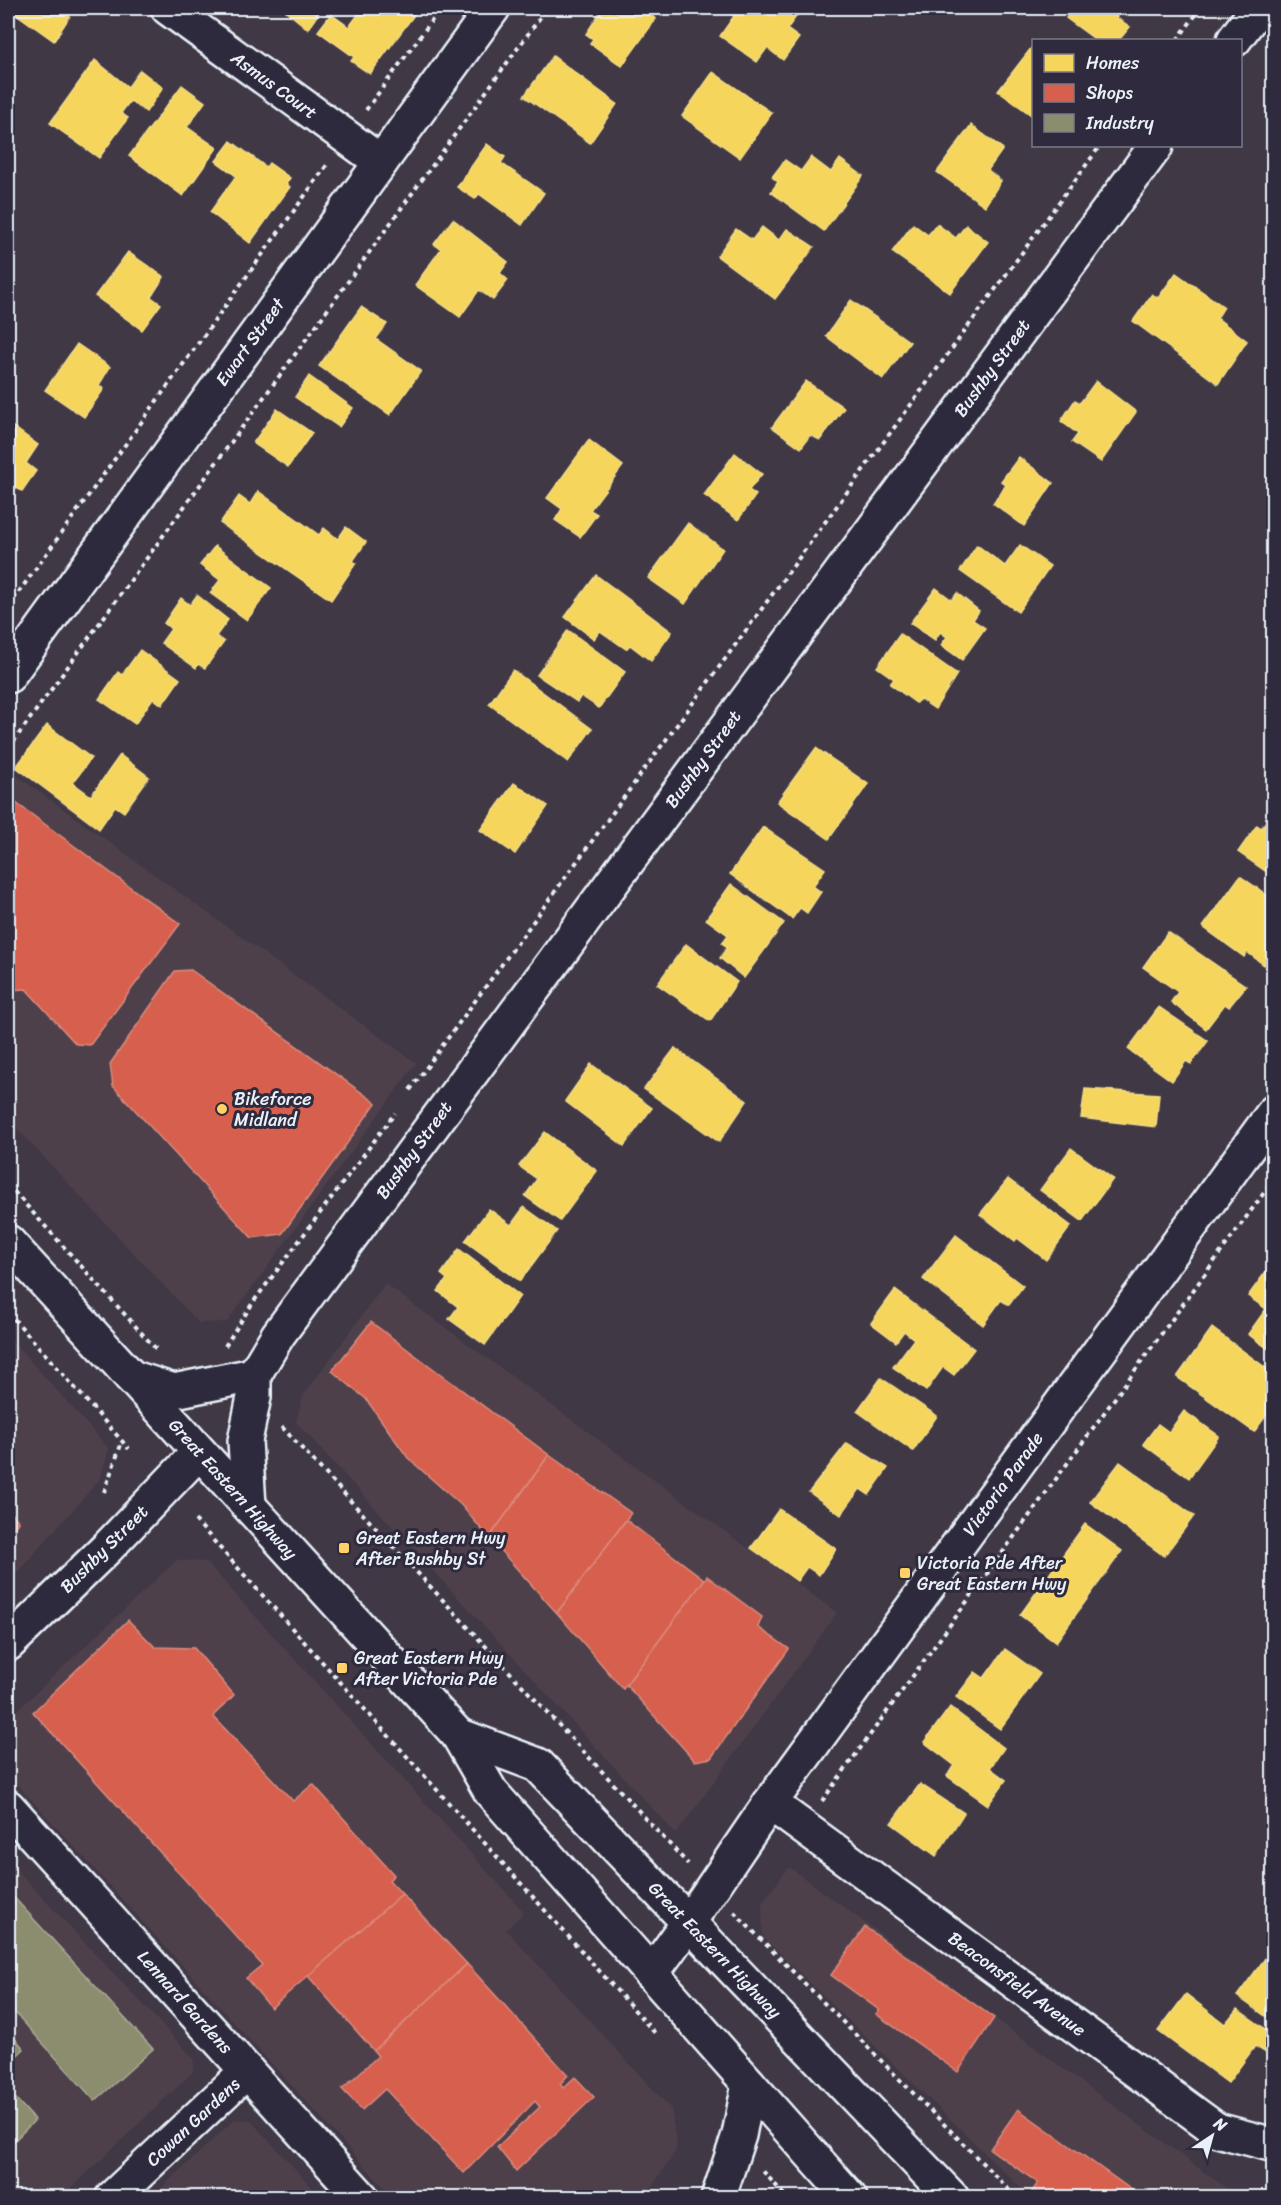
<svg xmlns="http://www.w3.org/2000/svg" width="1281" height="2205" viewBox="0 0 1281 2205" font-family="Sriracha,sans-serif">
	<rect width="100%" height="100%" fill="#413845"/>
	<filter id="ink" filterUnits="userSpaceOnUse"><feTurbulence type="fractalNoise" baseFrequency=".0167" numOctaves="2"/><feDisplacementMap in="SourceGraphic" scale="12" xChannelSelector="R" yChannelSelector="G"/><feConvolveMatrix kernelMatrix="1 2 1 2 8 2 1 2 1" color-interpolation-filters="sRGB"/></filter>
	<g filter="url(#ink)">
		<!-- built -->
		<g fill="#4e414b">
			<path d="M9,770L416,1063L227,1322L199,1323L8,1119Z"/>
			<path d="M385,1284L837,1613L676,1834L296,1422L303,1396Z"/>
			<path d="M8,1336L109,1449L100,1479L8,1583Z"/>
			<path d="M177,1560L206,1562L524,1912L506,1930L671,2109L677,2149L645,2197H393L8,1774V1719Z"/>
			<path d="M8,1861L194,2059L193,2072L62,2197H8Z"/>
			<path d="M789,1867L1238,2197H1032L1027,2194L763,1937L762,1903Z"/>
			<path d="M235,2119L250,2120L321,2197H152Z"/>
		</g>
		<!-- homes -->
		<g fill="#f6d55c" stroke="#f2dd8b" stroke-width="1.5">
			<path d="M8,8H62L60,10L70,16L54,41Z"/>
			<path d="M287,8H322L308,29L286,11Z"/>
			<path d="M363,8H403L414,15L370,74L351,61L354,57L318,31L331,14L349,27Z"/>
			<path d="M603,8L614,13L618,8H641L656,19L622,66L590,43L593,39L586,34Z"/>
			<path d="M723,8H789L798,14L787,29L799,38L783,60L767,48L757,62L720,36L734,16Z"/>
			<path d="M1073,8H1122L1116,17L1130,27L1119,40H1096L1066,18Z"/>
			<path d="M1032,47L1034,48V117L998,91Z"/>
			<path d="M553,56L617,104L590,143L524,96Z"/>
			<path d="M95,60L128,87L140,70L163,88L146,112L130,101L121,113L128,118L99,158L50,123Z"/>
			<path d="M713,72L772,113L740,158L682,116Z"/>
			<path d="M182,85L205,102L187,127L217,148L183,196L129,156Z"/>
			<path d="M971,125L1003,149L988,170L1001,181L985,206L937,172Z"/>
			<path d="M231,141L266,167L269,163L290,178L286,184L290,187L250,243L210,212L236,176L216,161Z"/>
			<path d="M487,144L505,157L501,163L544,193L522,225L479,194L475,199L457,187Z"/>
			<path d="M811,157L831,172L840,159L863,176L824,231L771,192L778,182L772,177L785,160L801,171Z"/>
			<path d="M453,219L508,262L500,273L508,280L493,300L479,290L460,317L415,285L441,249L434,244Z"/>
			<path d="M913,224L928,235L937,224L956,238L966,225L988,242L950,293L892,252Z"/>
			<path d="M762,227L779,240L787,229L814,247L775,299L717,256L736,229L752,240Z"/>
			<path d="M128,252L164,277L151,297L161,304L142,330L95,296Z"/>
			<path d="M1176,273L1224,307L1217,318L1247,341L1218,384L1133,321L1152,294L1158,298Z"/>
			<path d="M851,300L910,342L883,379L826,336Z"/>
			<path d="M361,307L387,324L376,339L421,371L390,415L319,366Z"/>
			<path d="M77,344L110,367L99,385L104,389L84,417L45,390Z"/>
			<path d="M309,376L353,408L339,427L295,397Z"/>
			<path d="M806,381L844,408L820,440L810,435L801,448L772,427Z"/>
			<path d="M1096,381L1136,412L1101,462L1072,442L1078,434L1061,421L1075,400L1080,403Z"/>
			<path d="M277,409L312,433L288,467L253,443Z"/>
			<path d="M8,423L38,445L26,463L36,471L22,491L11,485L8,488Z"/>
			<path d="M589,440L623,466L590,510L597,514L580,537L555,520L562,509L547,498Z"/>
			<path d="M735,453L762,474L749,490L756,495L738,520L704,495Z"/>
			<path d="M1019,457L1053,483L1024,526L993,503L1006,485L1001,481Z"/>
			<path d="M258,491L319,535L324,528L338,539L346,527L366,542L353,561L356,563L331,600L220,523L239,496L250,504Z"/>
			<path d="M688,523L723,549L685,604L648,578Z"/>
			<path d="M977,545L1005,566L1020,545L1050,566L1018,612L960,571Z"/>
			<path d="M215,546L271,588L247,620L210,593L220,580L200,565Z"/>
			<path d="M596,575L672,632L651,661L630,645L626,649L600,631L594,639L565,617Z"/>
			<path d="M936,588L952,600L957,593L979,611L973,620L985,628L962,660L941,645L947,637L940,632L935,640L910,623Z"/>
			<path d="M197,595L228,620L216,636L224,642L205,668L198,664L196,668L161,643L171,629L164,623L181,598L190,605Z"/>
			<path d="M568,630L625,672L599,708L581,696L577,702L537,675Z"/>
			<path d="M900,634L957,674L935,709L920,699L916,703L890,684L894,679L877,667Z"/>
			<path d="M140,650L180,679L162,705L153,698L135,724L99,699L118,672L122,675Z"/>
			<path d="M513,670L592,729L568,762L489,704Z"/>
			<path d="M47,725L91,758L73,783L91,796L120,755L149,777L124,812L115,806L99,829L16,767Z"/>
			<path d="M816,748L868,784L829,839L777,802Z"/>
			<path d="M514,783L548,806L515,854L480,830Z"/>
			<path d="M1274,811V877L1238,852L1257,825L1261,828Z"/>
			<path d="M763,827L825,869L813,886L821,892L807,913L800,908L792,919L730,874Z"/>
			<path d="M1240,876L1274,900V952L1264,965L1247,952L1244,957L1203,927Z"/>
			<path d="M731,884L784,923L744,978L720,958L727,947L722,943L728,935L706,919Z"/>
			<path d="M1168,932L1246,986L1229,1007L1225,1004L1206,1029L1171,1002L1178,992L1143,967Z"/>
			<path d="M686,944L737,982L710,1021L657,984Z"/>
			<path d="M1159,1007L1208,1041L1191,1064L1186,1061L1172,1081L1128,1049Z"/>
			<path d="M675,1048L747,1101L719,1142L644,1089Z"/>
			<path d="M591,1064L652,1108L624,1146L565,1101Z"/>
			<path d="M1085,1089L1159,1094L1156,1127L1081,1118Z"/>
			<path d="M545,1132L597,1171L560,1221L525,1196L537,1179L519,1166Z"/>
			<path d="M1071,1148L1113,1179L1082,1221L1040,1190Z"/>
			<path d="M1008,1179L1071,1226L1046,1260L1017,1238L1015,1241L980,1214Z"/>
			<path d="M524,1207L557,1231L520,1281L465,1241L489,1209L511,1225Z"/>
			<path d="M956,1235L1023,1286L1009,1305L1001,1300L983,1325L923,1279Z"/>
			<path d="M459,1249L520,1296L485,1345L449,1319L458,1307L438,1291L447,1279L441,1274Z"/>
			<path d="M1267,1270L1274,1275V1353L1248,1334L1266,1309L1248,1296Z"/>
			<path d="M895,1290L974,1349L954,1375L943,1367L926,1391L893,1367L914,1339L904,1331L896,1342L871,1323Z"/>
			<path d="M1212,1328L1274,1374V1405L1254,1432L1177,1377Z"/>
			<path d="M881,1378L937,1416L913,1451L857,1411Z"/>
			<path d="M1184,1411L1219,1436L1189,1478L1143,1444L1158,1424L1169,1432Z"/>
			<path d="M847,1443L888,1468L869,1495L860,1489L841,1515L809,1492Z"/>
			<path d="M1120,1462L1194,1516L1164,1556L1090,1502Z"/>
			<path d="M779,1509L836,1549L819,1575L807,1567L797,1581L751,1548Z"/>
			<path d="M1085,1524L1122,1551L1056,1642L1020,1615Z"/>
			<path d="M1005,1649L1040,1674L1000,1729L956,1697L975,1672L984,1678Z"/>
			<path d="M950,1707L1004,1748L990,1768L1006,1780L988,1805L947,1776L954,1765L924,1742Z"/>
			<path d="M920,1784L964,1813L936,1856L891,1823Z"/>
			<path d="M1269,1953L1274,1956V2022L1237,1996Z"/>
			<path d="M1186,1994L1225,2024L1237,2009L1274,2035V2058L1255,2046L1228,2083L1158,2031Z"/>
		</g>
		<!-- shops -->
		<g fill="#d6604d" stroke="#db8c80" stroke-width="1.5">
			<path d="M8,797L180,924L90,1045L76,1044L26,989L8,990Z"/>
			<path d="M191,970L376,1103L282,1234L252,1238L113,1086L110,1064L175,971Z"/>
			<path d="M371,1322L549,1455L489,1538L461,1505L408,1458L366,1399L332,1371Z"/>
			<path d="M549,1455L631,1513L557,1613L489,1538Z"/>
			<path d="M8,1508L19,1522L8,1533Z"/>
			<path d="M626,1520L705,1580L623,1689L557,1613Z"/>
			<path d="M707,1576L762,1617L758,1627L789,1649L711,1758L695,1761L626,1685Z"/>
			<path d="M128,1620L155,1647L194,1648L234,1695L213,1716L293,1801L313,1784L394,1875L389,1880L402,1894L271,2008L246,1978L262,1965L33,1712Z"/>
			<path d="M402,1894L467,1964L374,2051L308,1976Z"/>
			<path d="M865,1927L994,2018L958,2072L876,2014L879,2010L831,1975Z"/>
			<path d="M467,1964L568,2075L560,2084L563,2088L575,2077L594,2097L516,2171L497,2147L540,2107L535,2101L464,2173L385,2089L362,2110L342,2089L378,2056L374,2051Z"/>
			<path d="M1018,2109L1143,2198H1036L1031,2193L1038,2183L990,2149Z"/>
		</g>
		<!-- industry -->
		<g fill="#8c8c6e" stroke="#a8aa97" stroke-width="1.5">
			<path d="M8,1891L153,2049L95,2101L8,2005Z"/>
			<path d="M8,2030L24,2049L8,2064Z"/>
			<path d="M8,2090L35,2120L8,2147Z"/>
		</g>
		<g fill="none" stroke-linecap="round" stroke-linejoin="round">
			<defs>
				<g id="minor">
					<path d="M168,8L381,162"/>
					<path d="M1234,40L1258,8"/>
					<path d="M8,676L493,8"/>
					<path d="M131,1377L174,1391L254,1375"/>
					<path d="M249,1506L245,1441L254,1397V1375L278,1335L1156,146"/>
					<path d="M8,1644L106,1549L199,1452"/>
					<path d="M770,1803L1217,2130L1274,2145"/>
					<path d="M8,1807L362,2198"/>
					<path d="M651,1974C693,1919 730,1860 770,1803L1274,1112"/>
					<path d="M112,2198L247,2071"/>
					<path d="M718,2198L739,2135L749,2084"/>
				</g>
				<g id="highway">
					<path d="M8,1242L458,1735L491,1792L850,2198"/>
					<path d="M458,1735L538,1765L952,2198"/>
				</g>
			</defs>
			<!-- minor casing -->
			<use href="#minor" stroke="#e8f1f8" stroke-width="38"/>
			<!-- highway casing -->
			<use href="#highway" stroke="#e8f1f8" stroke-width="38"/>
			<!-- path -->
			<g stroke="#e8f1f8" stroke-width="4" stroke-dasharray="4.5 4.5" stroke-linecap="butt">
				<path d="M1177,40L1201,8"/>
				<path d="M366,110L441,8"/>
				<path d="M8,607L327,165"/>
				<path d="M8,749L547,8"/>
				<path d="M410,1090L1100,146"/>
				<path d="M8,1185L156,1349"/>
				<path d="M8,1312L129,1449"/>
				<path d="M225,1346L254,1301L395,1113"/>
				<path d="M282,1427L688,1864"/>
				<path d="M104,1492L122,1442"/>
				<path d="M195,1520L655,2033"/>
				<path d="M822,1801L1274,1179"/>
				<path d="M734,1912L1017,2198"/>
				<path d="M763,2171L787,2198"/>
			</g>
			<!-- minor -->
			<use href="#minor" stroke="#2f2a3d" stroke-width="33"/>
			<!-- highway -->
			<use href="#highway" stroke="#2f2a3d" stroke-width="33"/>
		</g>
	</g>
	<!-- markers -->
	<g fill="#ffd166" stroke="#2f2a3d" stroke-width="2">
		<circle cx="222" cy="1109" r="6"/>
		<rect x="338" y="1542" width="12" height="12" rx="3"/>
		<rect x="899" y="1567" width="12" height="12" rx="3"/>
		<rect x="336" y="1662" width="12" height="12" rx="3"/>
	</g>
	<g text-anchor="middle" stroke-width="6" stroke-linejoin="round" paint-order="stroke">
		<!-- street labels -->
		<g font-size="18" fill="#e8f1f8" stroke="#2f2a3d">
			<text transform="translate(274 85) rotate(36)" y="6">Asmus Court</text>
			<text transform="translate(250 342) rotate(-54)" y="6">Ewart Street</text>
			<text transform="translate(992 368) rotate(-54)" y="6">Bushby Street</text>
			<text transform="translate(703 759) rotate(-54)" y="6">Bushby Street</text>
			<text transform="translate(414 1150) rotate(-54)" y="6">Bushby Street</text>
			<text transform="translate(1003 1484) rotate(-54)" y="6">Victoria Parade</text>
			<text transform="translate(233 1489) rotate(48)" y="6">Great Eastern Highway</text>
			<text transform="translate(104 1549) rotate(-45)" y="6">Bushby Street</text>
			<text transform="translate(715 1950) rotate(46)" y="6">Great Eastern Highway</text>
			<text transform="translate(1017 1984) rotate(36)" y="6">Beaconsfield Avenue</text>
			<text transform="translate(185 2002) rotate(48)" y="6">Lennard Gardens</text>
			<text transform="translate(193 2122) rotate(-43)" y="6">Cowan Gardens</text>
		</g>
		<!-- poi labels -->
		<g font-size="18" fill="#e8f1f8" stroke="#2f2a3d" text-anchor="start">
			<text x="234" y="1105">Bikeforce<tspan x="234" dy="21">Midland</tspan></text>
			<text x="356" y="1544">Great Eastern Hwy<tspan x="356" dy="21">After Bushby St</tspan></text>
			<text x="917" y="1569">Victoria Pde After<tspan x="917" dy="21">Great Eastern Hwy</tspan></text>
			<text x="354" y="1664">Great Eastern Hwy<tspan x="354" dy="21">After Victoria Pde</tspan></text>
		</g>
	</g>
	<!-- margin -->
	<rect width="1281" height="2205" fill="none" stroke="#2f2a3d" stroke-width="30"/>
	<rect x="15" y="15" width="1251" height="2175" fill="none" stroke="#e8f1f8" stroke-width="2" filter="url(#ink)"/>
	<!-- legend -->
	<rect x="1032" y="39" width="210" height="108" fill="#2f2a3d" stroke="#797a88" stroke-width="1.5"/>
	<rect x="1044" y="54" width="30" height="18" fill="#f6d55c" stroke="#797a88" stroke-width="1.5"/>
	<text x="1086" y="69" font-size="18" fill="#e8f1f8">Homes</text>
	<rect x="1044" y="84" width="30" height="18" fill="#d6604d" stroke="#797a88" stroke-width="1.5"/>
	<text x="1086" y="99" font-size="18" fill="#e8f1f8">Shops</text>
	<rect x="1044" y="114" width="30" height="18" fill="#8c8c6e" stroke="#797a88" stroke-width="1.5"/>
	<text x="1086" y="129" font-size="18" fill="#e8f1f8">Industry</text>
	<!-- north arrow -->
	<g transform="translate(1212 2136) rotate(36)" stroke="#2f2a3d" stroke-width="4.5" paint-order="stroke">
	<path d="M0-4.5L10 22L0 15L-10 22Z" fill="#e8f1f8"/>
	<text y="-9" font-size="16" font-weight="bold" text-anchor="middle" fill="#e8f1f8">N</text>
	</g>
</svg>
